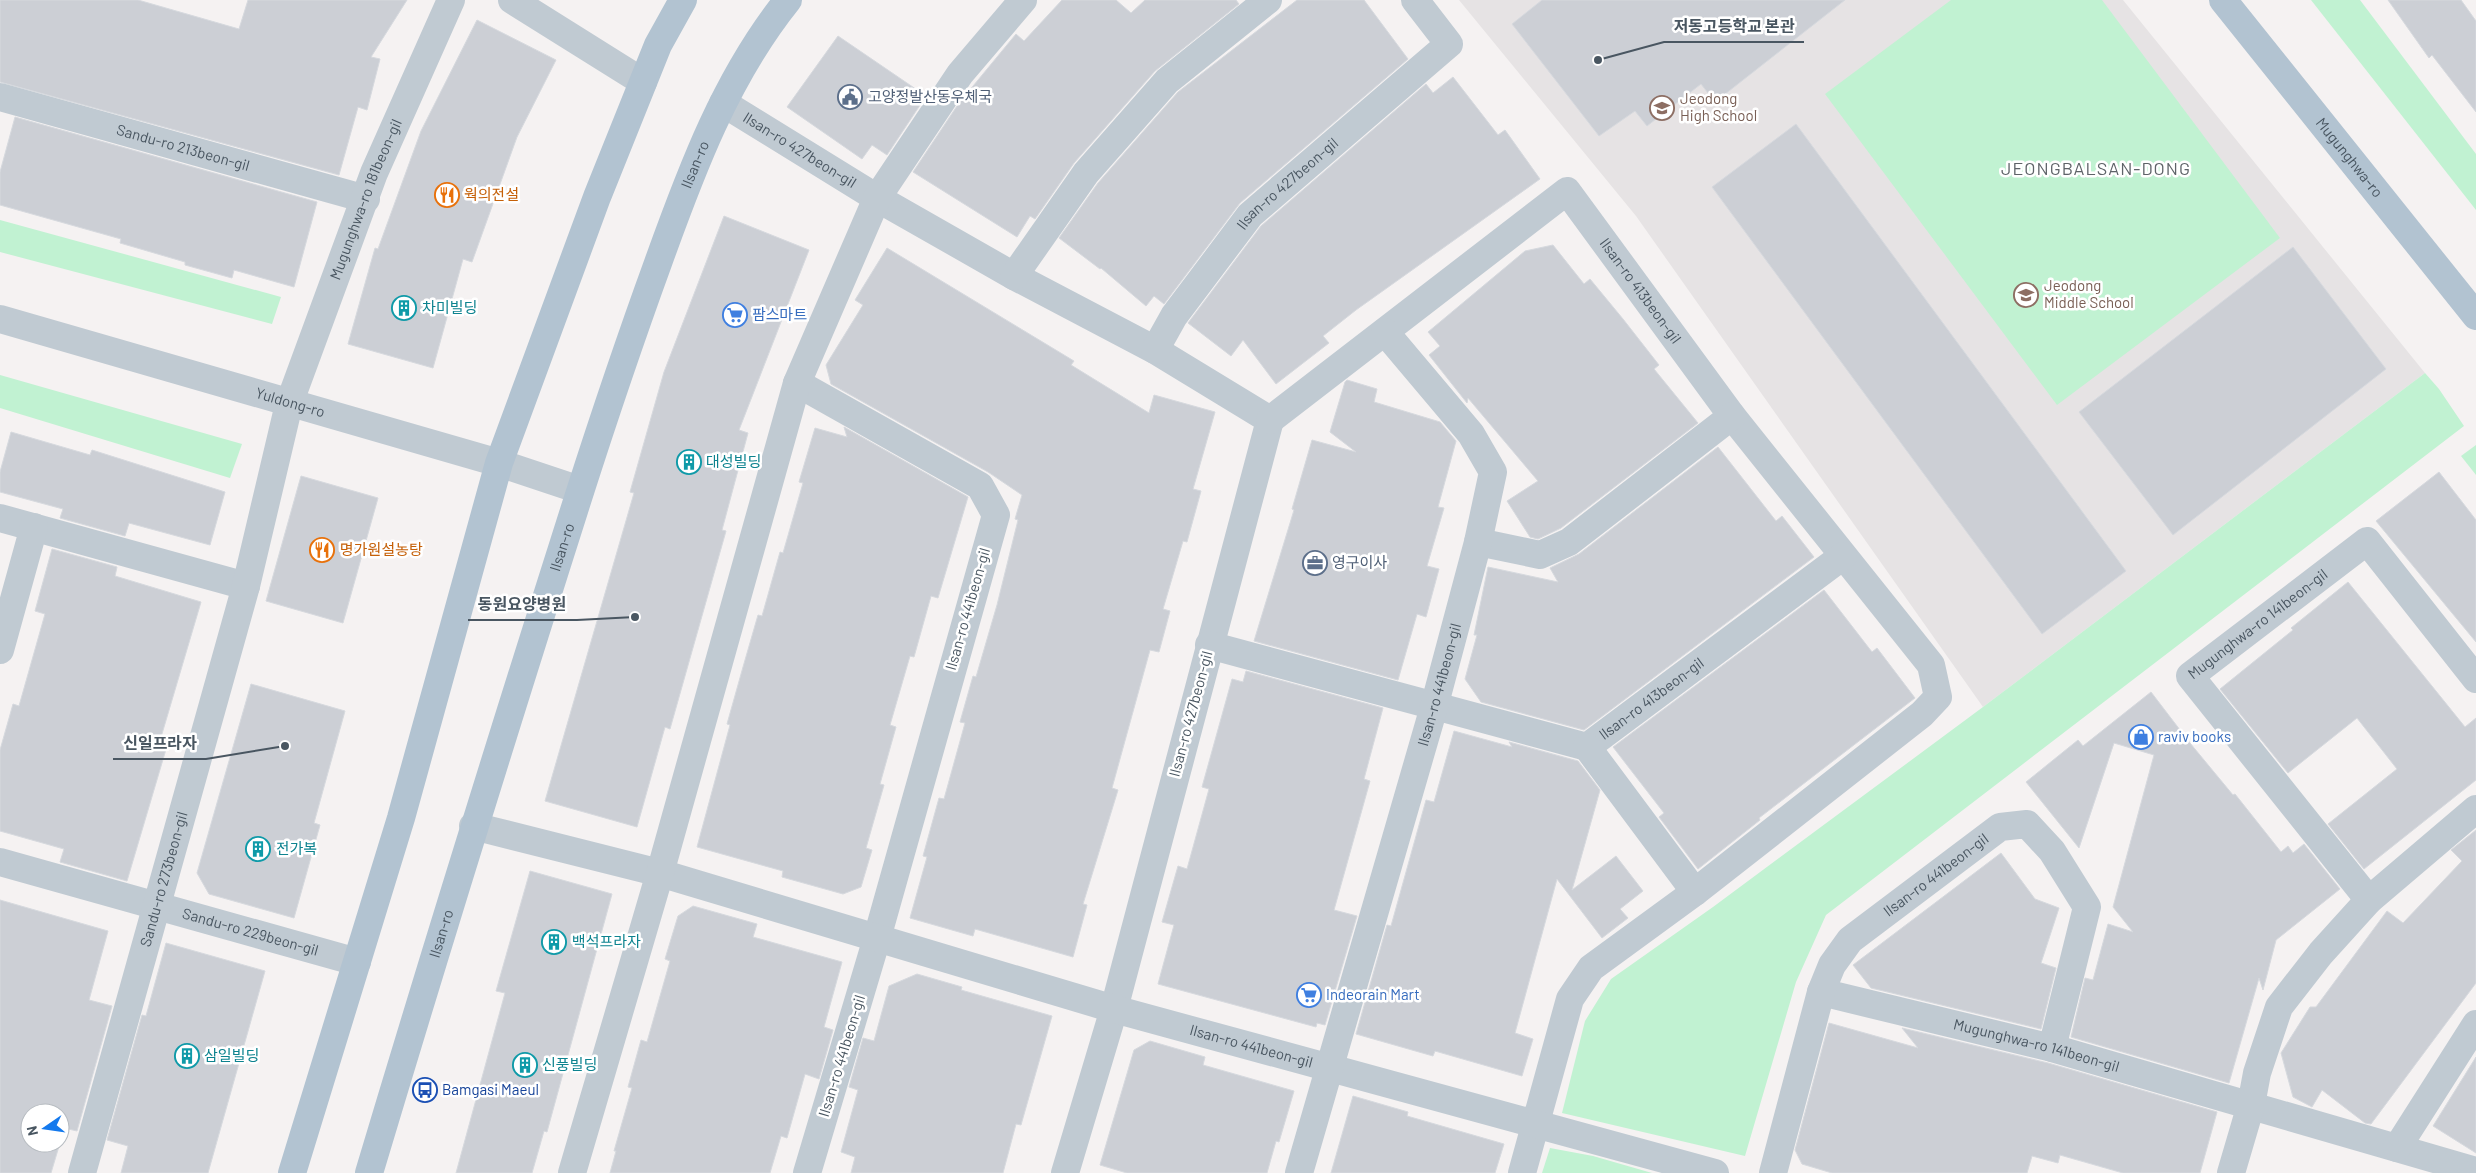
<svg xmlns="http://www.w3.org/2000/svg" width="2476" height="1173" viewBox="0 0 2476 1173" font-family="Barlow,'Noto Sans KR',sans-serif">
	<rect width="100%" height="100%" fill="#f5f2f2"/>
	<!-- education -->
	<path fill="#e6e3e4" d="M1459,0H2123L2425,373L1983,707L1636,216Z"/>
	<!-- green -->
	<g fill="#c1f2d2">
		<path d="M1951,0H2102L2280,238L2057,405L1825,94Z"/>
		<path d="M2311,0H2360L2476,154V210Z"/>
		<path d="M0,220L281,297L272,324L0,252Z"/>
		<path d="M2425,373L2439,389L2464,426L1826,915L1796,982L1745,1156L1562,1113L1585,1021L1611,979L1713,907L1983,707Z"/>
		<path d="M0,375L242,444L230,478L0,408Z"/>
		<path d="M2476,445V475L2461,456Z"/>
		<path d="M1550,1148L1593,1156L1652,1173H1542Z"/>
	</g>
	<!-- building -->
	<g fill="#cccfd5" stroke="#d6d9de">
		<path d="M0,0H138L239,29L248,0H407L371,57L380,59L367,110L358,107L339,175L0,82Z"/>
		<path d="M1062,0H1116L1131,13L1145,0H1236L1239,4L1155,71L1074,163L1035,219L1030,216L1017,237L913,172L959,103L1016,34L1024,41Z"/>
		<path d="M1297,0H1364L1408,59L1240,203L1164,304L1154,296L1146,306L1101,268L1100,269L1059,238L1098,183L1178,92Z"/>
		<path d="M1542,0H1845L1715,102L1701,84L1647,126L1635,111L1599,136L1512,24Z"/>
		<path d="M2388,0H2461L2476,21V112L2432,55L2429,58Z"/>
		<path d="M477,20L556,60L517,137L472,262L463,259L433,368L348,344L375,248L378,249L421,131Z"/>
		<path d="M838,36L926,96L887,155L872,145L862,159L787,107Z"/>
		<path d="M1453,77L1498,135L1505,130L1540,179L1356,310L1323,336L1329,343L1276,384L1243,340L1231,356L1188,323L1261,226L1426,84L1433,93Z"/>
		<path d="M15,117L317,202L294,287L234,270L232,278L185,265V262L120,243L121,239L0,205V172Z"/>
		<path d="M1796,124L2126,571L2042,634L1712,187Z"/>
		<path d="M724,216L809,250L739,430L748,433L722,530L726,531L670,729L665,727L637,827L545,801L634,493L630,492L664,372Z"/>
		<path d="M1553,245L1584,284L1590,279L1623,319L1659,365L1654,369L1698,423L1561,528L1538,539L1530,537L1507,501L1538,481L1468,398L1467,403L1429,355L1440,346L1428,332L1525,251Z"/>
		<path d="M2293,247L2386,369L2173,535L2079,412Z"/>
		<path d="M887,248L1074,361L1071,365L1149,413L1154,395L1215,412L1193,489L1201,491L1187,542L1183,541L1163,609L1170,611L1159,652L1150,650L1112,788L1118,790L1083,904L1087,905L1073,957L975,929L973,936L910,918L927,857L923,856L939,798L944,799L965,723L960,722L973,676L976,677L997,605L1018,520L1015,519L1022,495L988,472L831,384L826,365L863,305L855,300Z"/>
		<path d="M1347,380L1377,389L1374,402L1440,422L1456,441L1438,507L1444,508L1427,566L1439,569L1426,617L1417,614L1398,680L1254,641L1294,510L1292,509L1312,440L1356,452L1330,432L1345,382Z"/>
		<path d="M844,427L968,497L938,598L931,596L914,657L910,656L890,725L896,727L880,784L884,785L866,848L872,850L861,887L843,894L782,877L783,871L697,847L730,725L727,724L743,667L758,615L762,616L780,552L783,553L803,483L799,482L815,428L847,437Z"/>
		<path d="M11,432L90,455L92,450L225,492L210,545L129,523L125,536L60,518L63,509L0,492V472Z"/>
		<path d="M1718,447L1776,521L1782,516L1814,557L1584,730L1481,702L1465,679L1477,635H1474L1488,567L1558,582L1550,568L1579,554Z"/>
		<path d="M2439,472L2476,520V642L2376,521Z"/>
		<path d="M301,476L378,498L343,623L266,601Z"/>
		<path d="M52,549L117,567L115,576L201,602L159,744L167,746L127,881L60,862L64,849L0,831V750L13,704L19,706L45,614L35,611Z"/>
		<path d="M2348,582L2465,727L2476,718V780L2364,869L2328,824L2397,769L2357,718L2288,773L2220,689L2293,630L2291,628Z"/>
		<path d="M1824,590L1872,652L1877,648L1915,698L1759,818L1760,820L1698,869L1659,817L1664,813L1613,747Z"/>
		<path d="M1246,671L1383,708L1364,779L1370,781L1334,910L1357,916L1325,1025L1317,1023L1316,1027L1158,984L1174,925L1162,922L1178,866L1187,869L1209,789L1202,787L1232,679L1243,682Z"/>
		<path d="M251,684L345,711L314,823L320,825L294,918L209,894L197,873Z"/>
		<path d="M2151,692L2190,743L2233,795L2235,794L2281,852L2288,846L2293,853L2304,844L2340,889L2276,940L2263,990L2259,978L2229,1083L2071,1037L2085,978L2093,980L2108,924L2133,932L2113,907L2154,755L2114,743L2079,848L2026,782L2078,740L2083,746Z"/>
		<path d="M1454,731L1512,747L1509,742L1578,761L1600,790L1572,890L1616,856L1643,891L1620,909L1628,918L1602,938L1557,879L1515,1033L1533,1039L1522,1076L1435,1051L1433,1056L1356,1034L1387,925L1391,926L1426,800L1434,802Z"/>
		<path d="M2476,830V983L2371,1124L2365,1123L2322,1090L2312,1107L2293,1097L2281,1053L2310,1007H2316L2387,911L2403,923L2462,861L2451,850Z"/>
		<path d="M2001,853L2035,899L2059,908L2041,963L2056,968L2041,1029L1871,988L1853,965Z"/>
		<path d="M530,871L612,894L547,1132L544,1131L532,1173H456L505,993L496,991Z"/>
		<path d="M0,900L108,931L89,1000L112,1006L77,1131L64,1128L60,1143V1113H30V1143H60L51,1173H0Z"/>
		<path d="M693,906L757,924L753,937L842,962L824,1027L833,1030L819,1079L805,1074L787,1138L781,1136L770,1173H610L616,1151H614L632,1088L628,1087L641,1040L647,1042L670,961L665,959L678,916Z"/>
		<path d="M166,943L265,971L208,1173H121L128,1146L107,1140L142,1015L146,1016Z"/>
		<path d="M917,974L962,987L961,990L1052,1016L1021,1125L1016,1124L1003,1173H851L855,1157L841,1152L858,1090L849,1087L863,1038L874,1041L889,986Z"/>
		<path d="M1829,1023L1918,1048L1902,1028L2048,1063L2217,1112L2200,1173H2123L2060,1155L2058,1163L2032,1156L2027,1173H1832L1802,1164L1795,1150Z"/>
		<path d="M1150,1041L1205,1057L1203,1065L1294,1091L1279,1142L1276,1141L1267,1173H1127L1100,1165L1134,1050Z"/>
		<path d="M2476,1057V1153L2433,1126Z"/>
		<path d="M1353,1096L1408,1112L1407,1116L1504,1144L1495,1173H1331Z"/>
	</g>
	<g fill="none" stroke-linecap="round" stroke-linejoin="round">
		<!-- minor -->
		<g stroke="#c0cad2" stroke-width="28">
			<path d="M512,0L643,82"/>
			<path id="s1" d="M0,97L366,199"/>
			<path id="s2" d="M723,103L877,198L1014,276L1155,350L1270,420L1114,1009L1065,1173"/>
			<path d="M1014,276L1086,173L1167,81L1268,0"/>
			<path id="s3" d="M0,319L499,463L580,490"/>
			<path id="s4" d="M1155,350L1174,316L1250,215L1449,44L1415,0"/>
			<path d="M797,383L980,486L996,515L877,938L807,1173"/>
			<path id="s5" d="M1270,420L1567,191L1732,416L1931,665L1938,697L1922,714L1695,892L1591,968L1570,999L1522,1173"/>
			<path d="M0,518L246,586"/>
			<path d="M1478,542L1540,555L1569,542L1732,416"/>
			<path id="s6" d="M1209,645L1587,747L1843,556"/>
			<path d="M0,650L34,527"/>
			<path d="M1587,747L1695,892"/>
			<path id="s7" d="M473,826L660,873L1114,1009L1715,1173"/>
			<path id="s8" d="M0,862L357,962"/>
			<path id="s9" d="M2369,900L2190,676L2367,541L2476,679"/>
			<path id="s10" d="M1821,992L2052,1048L2476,1171"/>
			<path d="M2397,1148L2476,1024"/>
			<path id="s11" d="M82,1173L246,586L289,404L374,173L451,0"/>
			<path d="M572,1173L660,873L797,383L877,198L960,74L1023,0"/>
			<path id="s12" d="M1299,1173L1434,707L1478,542L1493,472L1471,434L1385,332"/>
			<path id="s13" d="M1773,1173L1821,992L1832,965L1850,940L2000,827L2027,824L2052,851L2087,907L2052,1048"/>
			<path d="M2231,1173L2251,1105L2257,1073L2279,1007L2321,953L2369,900L2476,809"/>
		</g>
		<!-- major -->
		<g stroke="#b2c3d1" stroke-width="28">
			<path id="s14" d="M2223,0L2476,316"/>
			<path d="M292,1173L401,818L499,463L597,197L658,45L683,0"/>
			<path id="s15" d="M369,1173C437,946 507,721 579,495C604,417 630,340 658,263C691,171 726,77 788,0"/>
		</g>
	</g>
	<!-- icons -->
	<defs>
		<symbol id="civic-ring" viewBox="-11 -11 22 22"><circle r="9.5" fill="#fff" stroke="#5c6f8a" stroke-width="1.5"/><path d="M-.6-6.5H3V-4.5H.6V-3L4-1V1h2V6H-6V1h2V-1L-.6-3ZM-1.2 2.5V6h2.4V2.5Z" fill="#5c6f8a"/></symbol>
		<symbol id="school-ring" viewBox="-11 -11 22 22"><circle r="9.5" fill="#fff" stroke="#8d6e63" stroke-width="1.5"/><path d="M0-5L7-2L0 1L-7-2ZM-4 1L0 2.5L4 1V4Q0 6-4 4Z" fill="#8d6e63"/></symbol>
		<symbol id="restaurant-ring" viewBox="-11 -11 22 22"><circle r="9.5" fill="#fff" stroke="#e8710a" stroke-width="1.5"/><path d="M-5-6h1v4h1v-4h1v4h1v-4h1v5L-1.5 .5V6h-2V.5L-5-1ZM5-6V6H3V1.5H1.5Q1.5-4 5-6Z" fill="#e8710a"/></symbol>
		<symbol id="building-ring" viewBox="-11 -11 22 22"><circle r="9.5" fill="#fff" stroke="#0f9aa8" stroke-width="1.5"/><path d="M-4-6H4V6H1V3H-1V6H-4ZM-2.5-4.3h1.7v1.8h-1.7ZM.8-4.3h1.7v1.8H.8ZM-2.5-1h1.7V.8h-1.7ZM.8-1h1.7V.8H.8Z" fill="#0f9aa8"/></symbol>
		<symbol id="supermarket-ring" viewBox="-11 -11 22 22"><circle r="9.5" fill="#fff" stroke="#3f7fe0" stroke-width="1.5"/><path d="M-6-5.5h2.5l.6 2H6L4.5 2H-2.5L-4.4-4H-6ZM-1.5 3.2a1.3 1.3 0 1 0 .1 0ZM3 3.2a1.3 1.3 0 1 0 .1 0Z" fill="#3f7fe0"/></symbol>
		<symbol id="office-ring" viewBox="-11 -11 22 22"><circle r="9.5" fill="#fff" stroke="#5c6f8a" stroke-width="1.5"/><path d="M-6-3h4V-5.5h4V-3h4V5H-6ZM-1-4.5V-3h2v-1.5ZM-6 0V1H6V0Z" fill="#5c6f8a"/></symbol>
		<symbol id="shop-ring" viewBox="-11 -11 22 22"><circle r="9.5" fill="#fff" stroke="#3f7fe0" stroke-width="1.5"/><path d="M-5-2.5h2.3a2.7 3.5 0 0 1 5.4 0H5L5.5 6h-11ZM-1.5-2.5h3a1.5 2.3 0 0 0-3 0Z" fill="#3f7fe0"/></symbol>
		<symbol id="bus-ring" viewBox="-11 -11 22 22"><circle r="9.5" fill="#fff" stroke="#1a4fb4" stroke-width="1.5"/><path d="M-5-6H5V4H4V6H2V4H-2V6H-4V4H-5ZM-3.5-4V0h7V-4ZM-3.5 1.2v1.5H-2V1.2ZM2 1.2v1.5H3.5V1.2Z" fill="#1a4fb4"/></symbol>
	</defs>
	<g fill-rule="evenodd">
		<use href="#civic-ring" x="836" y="83" width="28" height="28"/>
		<use href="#school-ring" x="1648" y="94" width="28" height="28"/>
		<use href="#restaurant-ring" x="433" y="181" width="28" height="28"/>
		<use href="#school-ring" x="2012" y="281" width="28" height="28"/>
		<use href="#building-ring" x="390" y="294" width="28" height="28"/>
		<use href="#supermarket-ring" x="721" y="301" width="28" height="28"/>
		<use href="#building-ring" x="675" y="448" width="28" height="28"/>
		<use href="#restaurant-ring" x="308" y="536" width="28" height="28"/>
		<use href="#office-ring" x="1301" y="549" width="28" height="28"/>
		<use href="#shop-ring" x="2127" y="723" width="28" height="28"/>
		<use href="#building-ring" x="244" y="835" width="28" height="28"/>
		<use href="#building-ring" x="540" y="928" width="28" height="28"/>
		<use href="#supermarket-ring" x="1295" y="981" width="28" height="28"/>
		<use href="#building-ring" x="173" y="1042" width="28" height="28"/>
		<use href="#building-ring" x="511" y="1051" width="28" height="28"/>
		<use href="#bus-ring" x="411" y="1076" width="28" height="28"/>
	</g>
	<g text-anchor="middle" stroke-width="5" stroke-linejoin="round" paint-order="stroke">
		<!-- service labels -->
		<g font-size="15" fill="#4e5e75" stroke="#fff" text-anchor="start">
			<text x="868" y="102">고양정발산동우체국</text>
			<text x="1332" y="568">영구이사</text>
		</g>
		<!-- education labels -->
		<g font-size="15" fill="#785e54" stroke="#fff" text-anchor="start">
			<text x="1680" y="104">Jeodong<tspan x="1680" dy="17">High School</tspan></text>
			<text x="2044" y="291">Jeodong<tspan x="2044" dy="17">Middle School</tspan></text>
		</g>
		<!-- street labels -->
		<g font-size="15" fill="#495661" stroke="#fff">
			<text dy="5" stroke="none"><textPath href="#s1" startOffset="190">Sandu-ro 213beon-gil</textPath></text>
			<text dy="5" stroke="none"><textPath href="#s2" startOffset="90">Ilsan-ro 427beon-gil</textPath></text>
			<text dy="5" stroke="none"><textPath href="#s14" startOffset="202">Mugunghwa-ro</textPath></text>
			<text dy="5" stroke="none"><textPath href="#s15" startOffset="1060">Ilsan-ro</textPath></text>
			<text dy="5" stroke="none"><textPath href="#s4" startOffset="214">Ilsan-ro 427beon-gil</textPath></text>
			<text dy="5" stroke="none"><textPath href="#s11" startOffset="1015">Mugunghwa-ro 181beon-gil</textPath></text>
			<text dy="5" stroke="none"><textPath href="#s5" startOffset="499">Ilsan-ro 413beon-gil</textPath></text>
			<text dy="5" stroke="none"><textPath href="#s3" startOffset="302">Yuldong-ro</textPath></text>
			<text dy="5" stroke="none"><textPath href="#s15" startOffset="655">Ilsan-ro</textPath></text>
			<text transform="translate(968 609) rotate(-74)" y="5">Ilsan-ro 441beon-gil</text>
			<text dy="5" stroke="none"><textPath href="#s9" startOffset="372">Mugunghwa-ro 141beon-gil</textPath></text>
			<text dy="5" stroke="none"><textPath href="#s12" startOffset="508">Ilsan-ro 441beon-gil</textPath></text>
			<text dy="5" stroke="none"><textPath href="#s6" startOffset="472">Ilsan-ro 413beon-gil</textPath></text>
			<text transform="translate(1191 714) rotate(-75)" y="5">Ilsan-ro 427beon-gil</text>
			<text dy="5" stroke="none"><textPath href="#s13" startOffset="355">Ilsan-ro 441beon-gil</textPath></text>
			<text dy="5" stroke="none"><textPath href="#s11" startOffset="305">Sandu-ro 273beon-gil</textPath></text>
			<text dy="5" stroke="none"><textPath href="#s8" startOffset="260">Sandu-ro 229beon-gil</textPath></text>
			<text dy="5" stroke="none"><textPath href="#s15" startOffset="250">Ilsan-ro</textPath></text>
			<text dy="5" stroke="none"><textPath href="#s7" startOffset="809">Ilsan-ro 441beon-gil</textPath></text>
			<text dy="5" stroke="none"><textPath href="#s10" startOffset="222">Mugunghwa-ro 141beon-gil</textPath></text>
			<text transform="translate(842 1056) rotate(-73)" y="5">Ilsan-ro 441beon-gil</text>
		</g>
		<!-- food labels -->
		<g font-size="15" fill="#c56008" stroke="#fff" text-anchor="start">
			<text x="464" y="200">웍의전설</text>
			<text x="340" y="555">명가원설농탕</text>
		</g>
		<!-- culture labels -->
		<g font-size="15" fill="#0d838f" stroke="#fff" text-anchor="start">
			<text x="422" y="313">차미빌딩</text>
			<text x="706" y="467">대성빌딩</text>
			<text x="276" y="854">전가복</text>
			<text x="572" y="947">백석프라자</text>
			<text x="204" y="1061">삼일빌딩</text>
			<text x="542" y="1070">신풍빌딩</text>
		</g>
		<!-- shop labels -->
		<g font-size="15" fill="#366cbe" stroke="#fff" text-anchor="start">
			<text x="752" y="320">팜스마트</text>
			<text x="2158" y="742">raviv books</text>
			<text x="1326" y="1000">Indeorain Mart</text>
		</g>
		<!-- transit labels -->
		<g font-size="15" fill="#164399" stroke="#fff" text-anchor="start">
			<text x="442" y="1095">Bamgasi Maeul</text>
		</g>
		<!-- quarter labels -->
		<g font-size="18" letter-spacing="1" fill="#5e6368" stroke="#fff">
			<text x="2096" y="175">JEONGBALSAN-DONG</text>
		</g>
	</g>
	<!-- callouts -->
	<path fill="none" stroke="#495661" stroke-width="2" d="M1598 60L1664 42H1804M635 617L577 620H468M285 746L206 759H113"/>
	<g fill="#495661" stroke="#fff" stroke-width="2">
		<circle cx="1598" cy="60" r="5"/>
		<circle cx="635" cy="617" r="5"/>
		<circle cx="285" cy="746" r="5"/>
	</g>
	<g font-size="16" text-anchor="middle" font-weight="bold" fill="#495661" stroke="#fff" stroke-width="5" stroke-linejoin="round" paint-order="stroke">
		<text x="1734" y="32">저동고등학교 본관</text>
		<text x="522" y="610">동원요양병원</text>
		<text x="160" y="749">신일프라자</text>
	</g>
	<!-- north arrow -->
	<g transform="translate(45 1128) rotate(257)"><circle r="24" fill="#ffffff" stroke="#b6bbc0"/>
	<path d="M0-4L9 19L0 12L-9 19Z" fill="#1479ed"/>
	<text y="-8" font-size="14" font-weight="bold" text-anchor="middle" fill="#495661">N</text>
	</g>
</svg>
